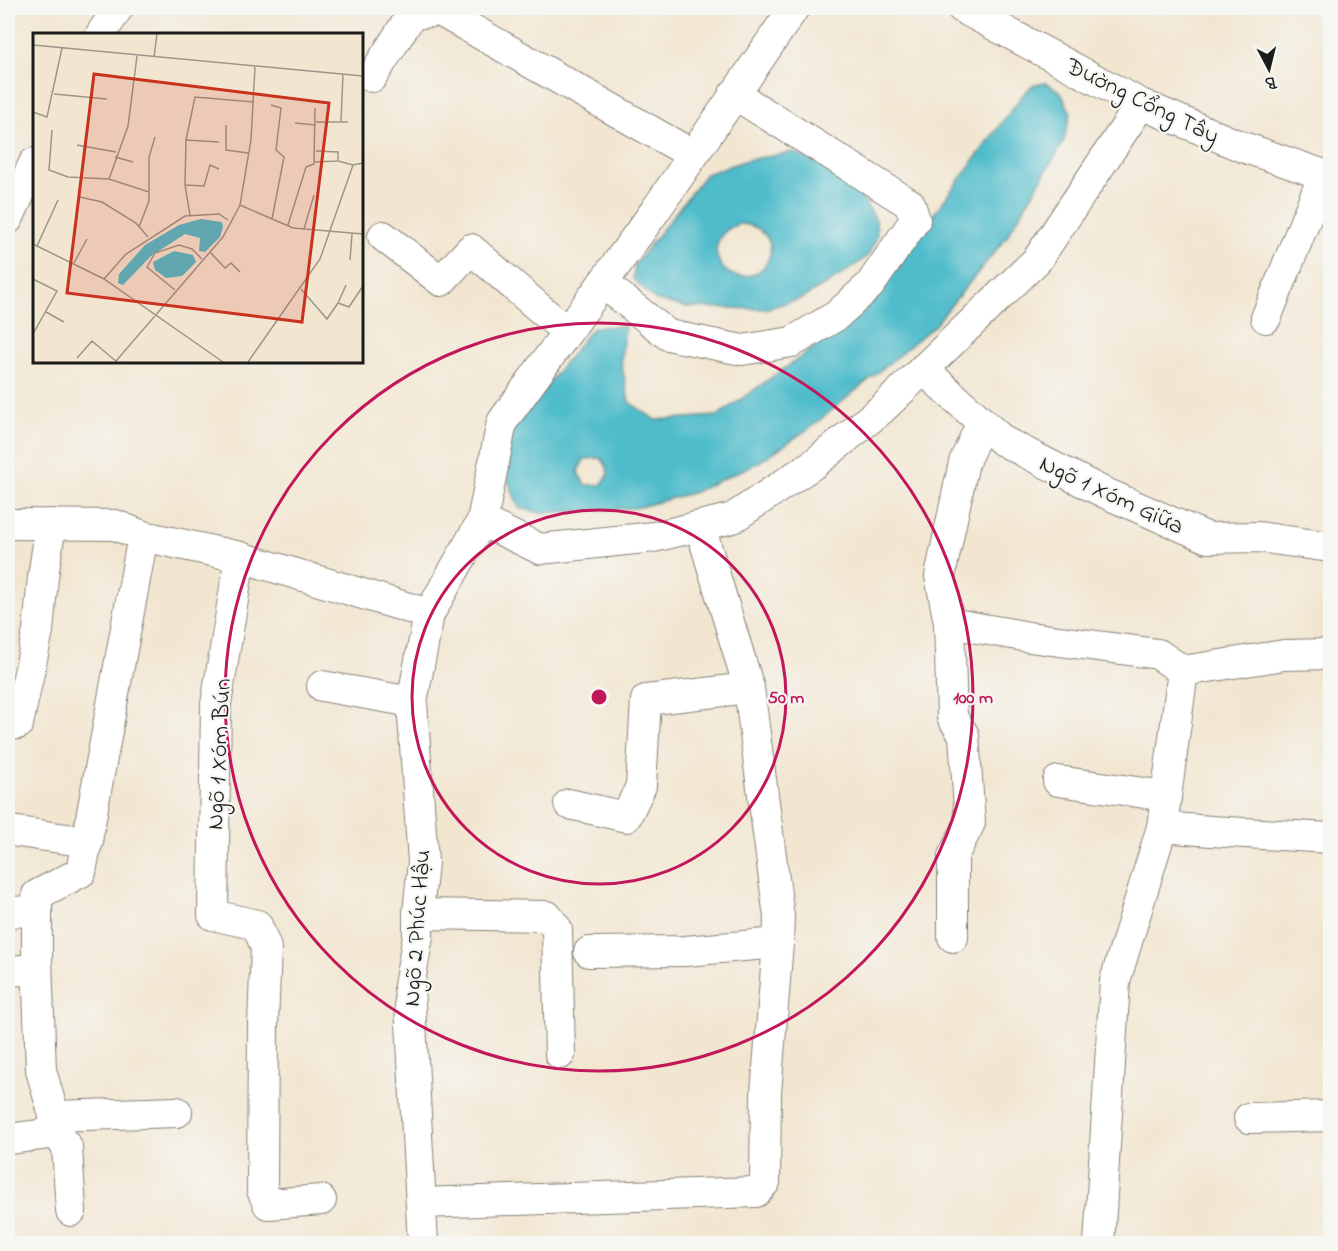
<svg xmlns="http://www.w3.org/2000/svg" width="1338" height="1251" viewBox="0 0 1338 1251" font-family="'Indie Flower',sans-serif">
	<rect width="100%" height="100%" fill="#f6f6f2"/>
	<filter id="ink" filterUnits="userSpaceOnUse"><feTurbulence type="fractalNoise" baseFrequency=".0167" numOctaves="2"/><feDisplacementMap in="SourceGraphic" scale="12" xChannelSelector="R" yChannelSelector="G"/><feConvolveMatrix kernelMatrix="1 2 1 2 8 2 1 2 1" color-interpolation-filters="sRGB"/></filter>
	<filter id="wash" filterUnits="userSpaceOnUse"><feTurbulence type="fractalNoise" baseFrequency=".008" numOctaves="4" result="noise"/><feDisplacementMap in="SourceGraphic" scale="24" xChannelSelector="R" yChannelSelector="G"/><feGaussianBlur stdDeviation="1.35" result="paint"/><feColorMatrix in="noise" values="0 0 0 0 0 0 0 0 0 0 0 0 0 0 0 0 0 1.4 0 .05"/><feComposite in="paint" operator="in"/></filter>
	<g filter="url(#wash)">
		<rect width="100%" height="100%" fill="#f2e6d1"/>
		<!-- water -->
		<g fill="#50bccb" stroke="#366c74" stroke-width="1.5" fill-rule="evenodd">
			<path d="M1045,83L1060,91L1071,113L1063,143L1006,238L934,326L814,425L759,462L695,492L636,508L541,513L519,508L507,478L508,443L517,423L593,327L625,326L621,361L629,402L656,420L717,416L812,349L893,269L1021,97L1033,85ZM601,458L607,467L608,476L601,485H585L578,472L584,459Z"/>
			<path d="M793,152L831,170L859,193L876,220L877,237L867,257L841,275L803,298L765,309L685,307L655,300L633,279L635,264L706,174L747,160ZM739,224C761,224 779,242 766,264C763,269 757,273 751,275C718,286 699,236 739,224Z"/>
		</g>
	</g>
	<g filter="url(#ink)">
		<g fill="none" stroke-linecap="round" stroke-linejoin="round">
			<defs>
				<g id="minor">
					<path d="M962,8L1141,104L1240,146L1330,177"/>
					<path d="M101,34L118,8"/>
					<path d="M372,77L412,14L440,11L693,155"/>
					<path d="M8,219L34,163"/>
					<path d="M383,236L441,281L471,249L567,332"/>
					<path d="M603,283L668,335L742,350L792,342L836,316L870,285L915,220L910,204L734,94"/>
					<path d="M1266,318L1324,174"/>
					<path d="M923,369L1003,441L1103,492L1208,538L1259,537L1330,547"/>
					<path d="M482,521L540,549L654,537L733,518L815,463L882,409L1037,260L1141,104"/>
					<path d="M8,524L115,525L143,536L240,557L429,614"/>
					<path d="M240,557L216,704L213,915L257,925L266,948L263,1024L262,1190L268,1204L321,1200"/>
					<path d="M949,623L1029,637L1158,654L1183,671L1284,655L1330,654"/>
					<path d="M322,686L412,702"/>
					<path d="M18,724L38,631L43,577L51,524"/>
					<path d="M1058,781L1166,796"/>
					<path d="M569,804L626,817L641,786L646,700L749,688"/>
					<path d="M1162,827L1211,831L1330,838"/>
					<path d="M11,831L88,842"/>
					<path d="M8,912L37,911"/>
					<path d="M418,914L547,916L557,929L560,1054"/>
					<path d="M953,937V856L970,823L964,735L952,717L949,623L940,576L964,462L982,422"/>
					<path d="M589,952L685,951L778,943L779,917L749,688L700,526"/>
					<path d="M8,971L37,969"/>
					<path d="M54,1116L177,1112"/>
					<path d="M1249,1118L1330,1116"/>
					<path d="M8,1139L56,1133"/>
					<path d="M421,1203L756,1192L765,1182L766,1093L778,943"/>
					<path d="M71,1211L67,1147L56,1133L54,1116L41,1070L37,960V895L81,872L143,536"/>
					<path d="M423,1244L409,986L418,936V914L423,862L412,702L429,614L482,521L502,422L655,211L794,8"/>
					<path d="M1099,1244L1115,981L1162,827L1183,671"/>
				</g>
			</defs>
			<!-- minor casing -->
			<use href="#minor" stroke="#878176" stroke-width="32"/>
			<!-- minor -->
			<use href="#minor" stroke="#fff" stroke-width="30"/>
		</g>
	</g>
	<!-- distance rings -->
	<g fill="none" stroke="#c2185b" stroke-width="3">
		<circle cx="599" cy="697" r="187"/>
		<circle cx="599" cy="697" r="374"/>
	</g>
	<g text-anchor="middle" stroke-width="4.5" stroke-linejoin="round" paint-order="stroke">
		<!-- street labels -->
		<g font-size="24" fill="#1c1c1c" stroke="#f6f6f2">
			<text transform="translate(1143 100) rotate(26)" y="8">Đường Cổng Tây</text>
			<text transform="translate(1112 494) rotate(25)" y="8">Ngõ 1 Xóm Giữa</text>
			<text transform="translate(218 754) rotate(-87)" y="8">Ngõ 1 Xóm Bún</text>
			<text transform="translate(416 928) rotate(-86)" y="8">Ngõ 2 Phúc Hậu</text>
		</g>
	</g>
	<!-- overview -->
	<g transform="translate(33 33)">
		<rect width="330" height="330" fill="#f2e6d1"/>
		<path d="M168,186L189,189L190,194L187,204L172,219L166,218L167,205L152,201L118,223L90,252L85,250L86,241L112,212L146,192ZM141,218L160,222L163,229L149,243L133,245L122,237L120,229Z" fill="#50bccb"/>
		<path fill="none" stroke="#9c9589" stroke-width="1.5" d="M0,12L330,43M121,24L124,1M21,61L74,66M238,72L248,75L243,117L251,124L239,186M0,79L14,84L29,15M283,89H315M308,89L310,41M262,90L283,92M193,92V117L215,120M19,97L16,137L35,144L76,146L116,159M153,107L162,64L221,69M44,112L83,119M283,118L305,119V128L320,132L330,130M82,124L100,129M282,129L305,128M76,146L95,93L104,23M152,152L171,153L177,132L186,136M47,164L69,169L103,190L115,204M207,172L260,195L330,201M157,182L152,152L153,107L186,109M255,192L273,134L281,131L282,75M106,194L116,168V124L122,104M271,196L281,162M0,211L71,246L190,329M4,213L25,167M177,219L192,235L198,230L207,239M317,227L319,201M41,230L54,206M0,246L24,258L0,301M71,246L93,221L152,183L186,181L195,187M268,256L294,286L305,270L316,274L330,253M142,257L114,234L122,220L146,212L159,216L169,226M305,270L313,252M13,279L31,289M44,325L59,308L84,329M83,328L190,204L207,172L218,107L222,34M215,329L287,226L320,132"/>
		<path fill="#c8321e" fill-opacity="0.15" stroke="#c8321e" stroke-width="3" d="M61,41L296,70L269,289L34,260Z"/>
		<rect width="330" height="330" fill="none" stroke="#1c1c1c" stroke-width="3"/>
	</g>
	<circle cx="599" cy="697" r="9" fill="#c2185b" stroke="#f6f6f2" stroke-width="3"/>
	<g font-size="18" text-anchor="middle" font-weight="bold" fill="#c2185b" stroke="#f6f6f2" stroke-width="4.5" stroke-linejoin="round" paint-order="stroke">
		<text x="786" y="703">50 m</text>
		<text x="973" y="703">100 m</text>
	</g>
	<!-- margin -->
	<rect width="1338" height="1251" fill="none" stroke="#f6f6f2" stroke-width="30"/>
	<!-- north arrow -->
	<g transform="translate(1269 69) rotate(173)" stroke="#f6f6f2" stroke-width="4.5" paint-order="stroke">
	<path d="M0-4.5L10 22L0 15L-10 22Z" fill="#1c1c1c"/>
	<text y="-9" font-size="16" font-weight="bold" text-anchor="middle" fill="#1c1c1c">B</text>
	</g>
</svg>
